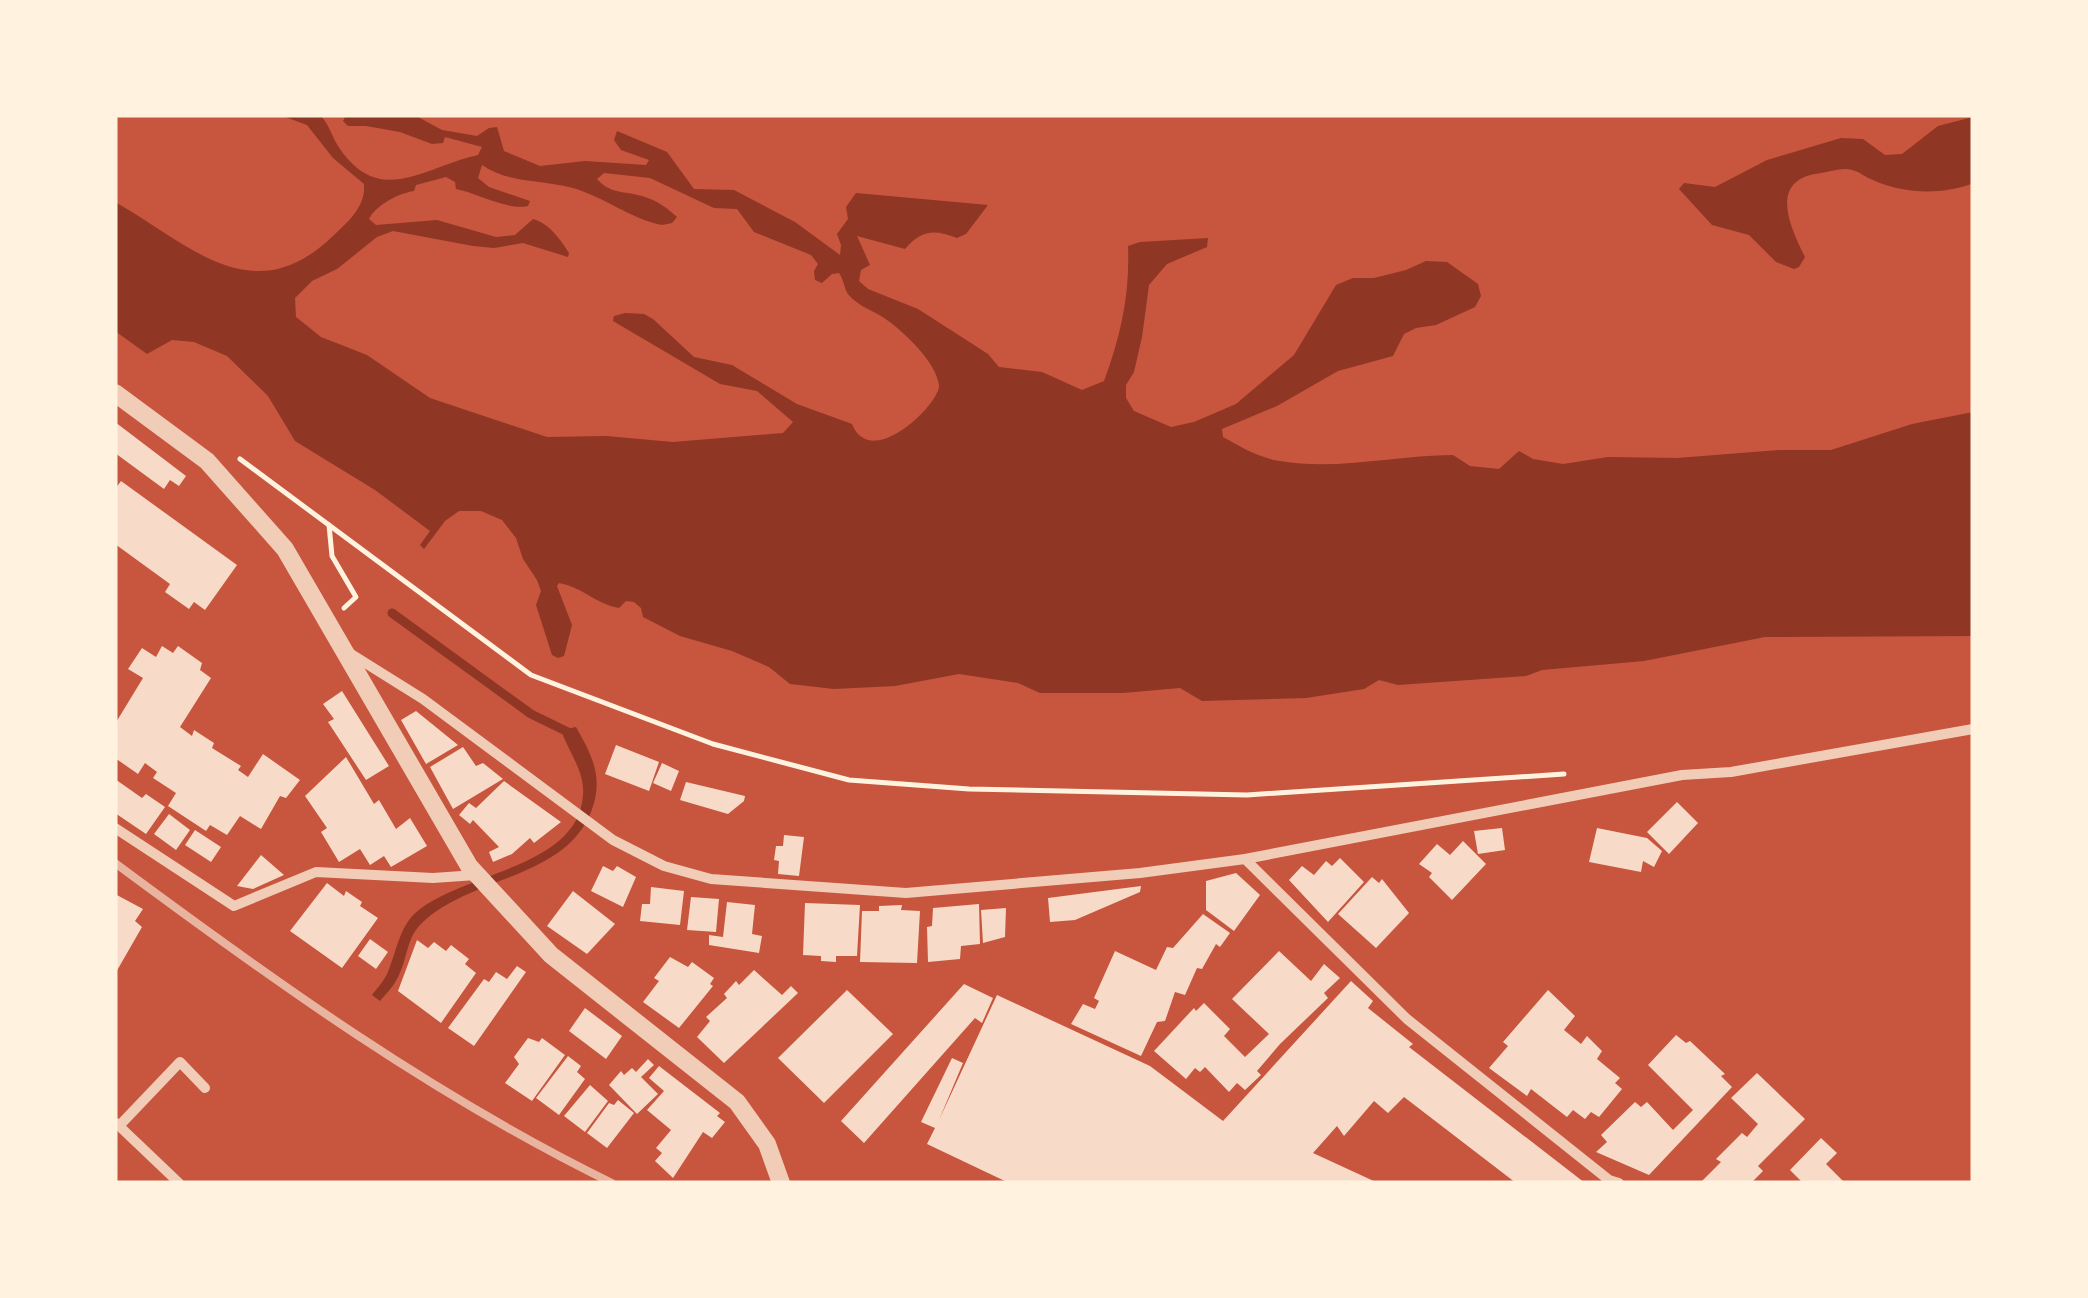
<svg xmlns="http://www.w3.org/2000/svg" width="2088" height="1298" viewBox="0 0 2088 1298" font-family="Lato,sans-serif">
	<rect width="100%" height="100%" fill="#c8553d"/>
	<!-- water -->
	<g fill="#8f3625" fill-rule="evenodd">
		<path d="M280,115H320C330,125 332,138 340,149C381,208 426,166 478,155L482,147L445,137L443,143L432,144L400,132L366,126H348L343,121L346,115L418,117L442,130L477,136L489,128L497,127L504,151L540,166L585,161L646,165L649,160L621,150L614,140L617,131L667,152L694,189L734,190L795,222L840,255L841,245L837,234L848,219L846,207L856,193L988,205L966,234L957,238C934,229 921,230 905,249L857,236L870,265L861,270L859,281L868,289L918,309L988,354L999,367L1042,372L1082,390L1104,381C1121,336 1130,294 1128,246L1140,242L1208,238L1207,247L1167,264L1149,285L1142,337L1134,372L1126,385V398L1134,411L1171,427L1194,422L1236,404L1294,355L1336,285L1353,278H1374L1406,270L1426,261L1447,262L1478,284L1481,296L1475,307L1436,325L1416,328L1404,334L1393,356L1338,371L1277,406L1222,429L1223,437C1241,447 1259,458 1280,461C1337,471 1396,455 1453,455L1470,466L1499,469L1519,451L1533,459L1563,464L1608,457L1677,458L1779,450H1831L1912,424L1973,412V636L1765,637L1644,661L1542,670L1526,676L1398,685L1379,680L1364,689L1306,698L1202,701L1180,688L1123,693H1040L1018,683L959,674L895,686L834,689L790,684L769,667L732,651L680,636L643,617L641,608L634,602L626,601L619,608C596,604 582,587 559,583L557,586L572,625L564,656L558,658L552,655L536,605L541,591L537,580L523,559L516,538L502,520L481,511H459L445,521L424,549L420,545L430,531L375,490L295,441L268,396L227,356L194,342L172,340L147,354L115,331V202C191,245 253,314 334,235C349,221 366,206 364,184L333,158L307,125ZM482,165C510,184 540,179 573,188C604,197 631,219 662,225L672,223L677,217C666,207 656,200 642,196C624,191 610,194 597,179L604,173L650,178L714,208L737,209L754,232L811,255L818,264L814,271L815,280L822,283L832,274L839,273C844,280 844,288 848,294C857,306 875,311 887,320C905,333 936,362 939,385C941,403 871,472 852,424L797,404L732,365L694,357L653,319L644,314L625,313L614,316L613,321L720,384L757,391L793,422L783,433L673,442L606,436L547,437L430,398L367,355L321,337L296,317L295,298L312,281L337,269L377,237L393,231L473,246L494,248L523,243L568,257L569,253C560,239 550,224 533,219L515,235L496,237L437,220L376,225L369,219C376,205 399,193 414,191L416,185L446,177L455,182L456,189C477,193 509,211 528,206L530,201L489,187L478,178Z"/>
		<path d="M1973,117L1971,184C1941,195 1903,194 1873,180C1866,178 1859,171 1852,170C1843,167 1830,172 1821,173C1768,179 1789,225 1805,257L1799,267L1794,269L1776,262L1749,235L1712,225L1679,189L1684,183L1715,187L1767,160L1841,138L1863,139L1885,155L1902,154L1938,126Z"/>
		<path d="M576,727C593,757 604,779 591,812C564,879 472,876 423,922C406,937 408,958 398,977C394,986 386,994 380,1001L372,995C378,987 386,979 389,969C398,947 400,924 420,909C468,872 579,866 583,795C585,771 568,751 561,730Z"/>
	</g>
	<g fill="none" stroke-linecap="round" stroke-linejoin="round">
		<!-- stream -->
		<path stroke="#8f3625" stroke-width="9" d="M392,613L531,714L570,733"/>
	</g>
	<!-- building -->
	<g fill="#f7dbc8">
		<path d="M115,422L186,476L179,486L170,480L164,489L115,453Z"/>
		<path d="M121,481L237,565L205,610L194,602L189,609L165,592L170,584L115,544V489Z"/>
		<path d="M162,646L173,653L178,646L202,663L200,670L211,678L180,727L192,736L194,730L214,743L212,748L241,766L238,770L248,777L263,754L300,780L286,798L280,796L261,829L240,816L227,835L210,825L206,831L168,806L176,793L153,778L157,772L145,763L138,774L115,758V724L143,678L128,669L142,648L156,657Z"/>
		<path d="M342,691L389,766L366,780L328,722L334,719L323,704Z"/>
		<path d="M416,711L458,745L426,764L401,720Z"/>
		<path d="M616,745L659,762L649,791L605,774Z"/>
		<path d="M463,747L476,766L483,763L503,779L453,809L430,767Z"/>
		<path d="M346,757L374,804L379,800L396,829L410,818L427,846L391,867L384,856L370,865L360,849L339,862L321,832L327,828L305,796Z"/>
		<path d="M662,763L679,771L671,791L653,783Z"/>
		<path d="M115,779L142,798L146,794L165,807L146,834L115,813Z"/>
		<path d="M504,781L561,822L534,843L530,838L512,854L493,862L489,852L499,847L473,820L470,824L459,815L469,803L476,808Z"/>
		<path d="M686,782L745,796L744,801L728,814L680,800Z"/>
		<path d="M1677,802L1698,823L1669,854L1647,832Z"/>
		<path d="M169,814L190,830L176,850L154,834Z"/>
		<path d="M1502,828L1505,850L1478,854L1474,831Z"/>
		<path d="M1597,828L1647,838L1662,851L1654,867L1643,861L1641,872L1589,862Z"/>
		<path d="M195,830L221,847L211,862L185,845Z"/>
		<path d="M784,835L804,837L799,876L778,874L779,861L774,860L776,846H783Z"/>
		<path d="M1463,841L1486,864L1452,900L1429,877L1432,873L1419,864L1437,844L1450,855Z"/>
		<path d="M261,855L284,875L253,889L237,886Z"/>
		<path d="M1340,858L1364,882L1328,922L1289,880L1302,866L1314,875L1326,861L1332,866Z"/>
		<path d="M603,866L613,871L617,866L636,877L623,907L591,891Z"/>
		<path d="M1236,873L1260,895L1234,931L1206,910V881Z"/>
		<path d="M1372,877L1379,883L1382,879L1409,913L1376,948L1338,914Z"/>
		<path d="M327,883L344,896L346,891L362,902L360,906L378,918L342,968L290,931Z"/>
		<path d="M1141,886L1140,892L1075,920L1050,922L1048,898Z"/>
		<path d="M651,887L684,891L680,925L640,921L642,904H650Z"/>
		<path d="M573,891L615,924L587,954L547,926Z"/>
		<path d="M115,894L143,909L135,921L142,927L115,974Z"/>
		<path d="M691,897L719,899L716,932L687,930Z"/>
		<path d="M727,902L755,905L752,934L762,936L759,953L709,945V935L723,937Z"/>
		<path d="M805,903L860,905L857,956H836V962L821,961V956L803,955Z"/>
		<path d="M979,904L980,944L961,946L960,959L928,962L927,927L932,926L933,908Z"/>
		<path d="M902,905L901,910L920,911L917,963L860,962L862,911H879V906Z"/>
		<path d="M1006,908L1005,937L983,943L981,910Z"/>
		<path d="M1203,914L1230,933L1220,947L1216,944L1202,969L1197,968L1185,995L1175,992L1165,1021L1157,1022L1141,1056L1071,1024L1083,1004L1095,1009L1099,1001L1094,998L1115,951L1156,970L1167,947L1173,948Z"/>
		<path d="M370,939L388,952L376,969L358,956Z"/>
		<path d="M417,940L428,948L434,942L446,951L451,945L469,959L465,964L476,973L441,1023L398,991Z"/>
		<path d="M1279,951L1311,981L1324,964L1340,978L1324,993L1328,998L1280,1044L1257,1071L1261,1075L1245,1090L1237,1083L1229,1092L1205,1067L1200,1072L1195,1068L1186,1079L1154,1051L1194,1008L1196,1011L1204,1003L1230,1029L1224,1036L1245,1057L1269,1034L1232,999Z"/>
		<path d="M670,957L688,967L692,962L714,978L710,984L713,986L679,1028L643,1002L659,981L654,978Z"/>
		<path d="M517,966L526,972L474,1046L448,1028L484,979L489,982L496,972L507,979Z"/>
		<path d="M754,970L782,995L791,986L798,993L724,1063L697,1037L710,1021L706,1017L727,998L724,994L736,981L739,985Z"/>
		<path d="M1351,981L1373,1001L1368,1008L1413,1044L1409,1047L1585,1183H1516L1404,1097L1388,1113L1374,1101L1344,1136L1337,1126L1313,1153L1378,1183H1009L927,1144L935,1128L921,1122L952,1058L963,1063L939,1120L997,995L1150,1066L1223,1121Z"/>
		<path d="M964,984L993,998L982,1023L975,1018L864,1143L841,1121Z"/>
		<path d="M847,990L893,1034L824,1103L778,1058Z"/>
		<path d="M1548,990L1575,1016L1564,1030L1581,1044L1587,1036L1602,1051L1597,1059L1620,1078L1615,1083L1622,1089L1599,1117L1591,1112L1585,1119L1573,1110L1567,1117L1531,1089L1527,1096L1489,1068L1508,1046L1503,1042Z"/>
		<path d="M585,1008L622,1036L606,1059L569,1031Z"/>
		<path d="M1676,1035L1686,1043L1690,1041L1725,1074L1721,1076L1732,1087L1649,1175L1596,1152L1607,1142L1601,1135L1635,1102L1641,1107L1647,1102L1673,1130L1693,1110L1648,1065Z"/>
		<path d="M528,1038L539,1042L542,1038L565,1055L532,1101L505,1083L519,1064L514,1057Z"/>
		<path d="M568,1056L581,1066L577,1072L585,1079L559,1115L536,1098Z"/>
		<path d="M648,1059L654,1065L641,1077L658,1094L637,1114L609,1085L621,1071L624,1075L632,1068L636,1072Z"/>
		<path d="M659,1066L720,1113L717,1116L725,1122L712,1138L703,1132L673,1178L655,1161L662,1153L656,1148L671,1130L647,1110L664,1091L649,1078Z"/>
		<path d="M1757,1073L1805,1119L1758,1166L1763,1171L1751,1183H1700L1721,1162L1716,1159L1742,1133L1747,1137L1758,1124L1731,1098Z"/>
		<path d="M590,1085L608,1101L585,1132L564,1116Z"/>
		<path d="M618,1100L634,1113L607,1148L587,1133L609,1103L614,1105Z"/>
		<path d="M1821,1138L1837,1153L1826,1164L1845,1183H1803L1790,1170Z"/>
	</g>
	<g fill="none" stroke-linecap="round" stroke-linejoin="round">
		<!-- path -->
		<g stroke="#fff3e0" stroke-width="5">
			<path d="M240,459L531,675L713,744L849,780L969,789L1247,795L1564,774"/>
			<path d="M329,525L332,556L356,597L344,608"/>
		</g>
		<!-- minor -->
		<g stroke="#f1ccb7" stroke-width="10">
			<path d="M351,654L423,699L613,840L664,866L711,879L906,893L1140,873L1245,859L1682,775L1731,772L1973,729"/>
			<path d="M115,828L234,906L316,872L433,878L476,875"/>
			<path d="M1245,859L1407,1019L1609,1180L1619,1183"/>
			<path d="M116,1123L179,1183"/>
			<path d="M119,1126L180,1062L205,1088"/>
		</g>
		<!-- tertiary -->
		<path stroke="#f1ccb7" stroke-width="18" d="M115,393L207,461L285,549L469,866L551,955L737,1102L767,1144L781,1183"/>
		<!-- rail -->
		<path stroke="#e9b49f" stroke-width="8" d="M115,863C274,981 434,1096 612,1183"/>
	</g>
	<!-- border -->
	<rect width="2088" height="1298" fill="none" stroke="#fff3e0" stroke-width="235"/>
</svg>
